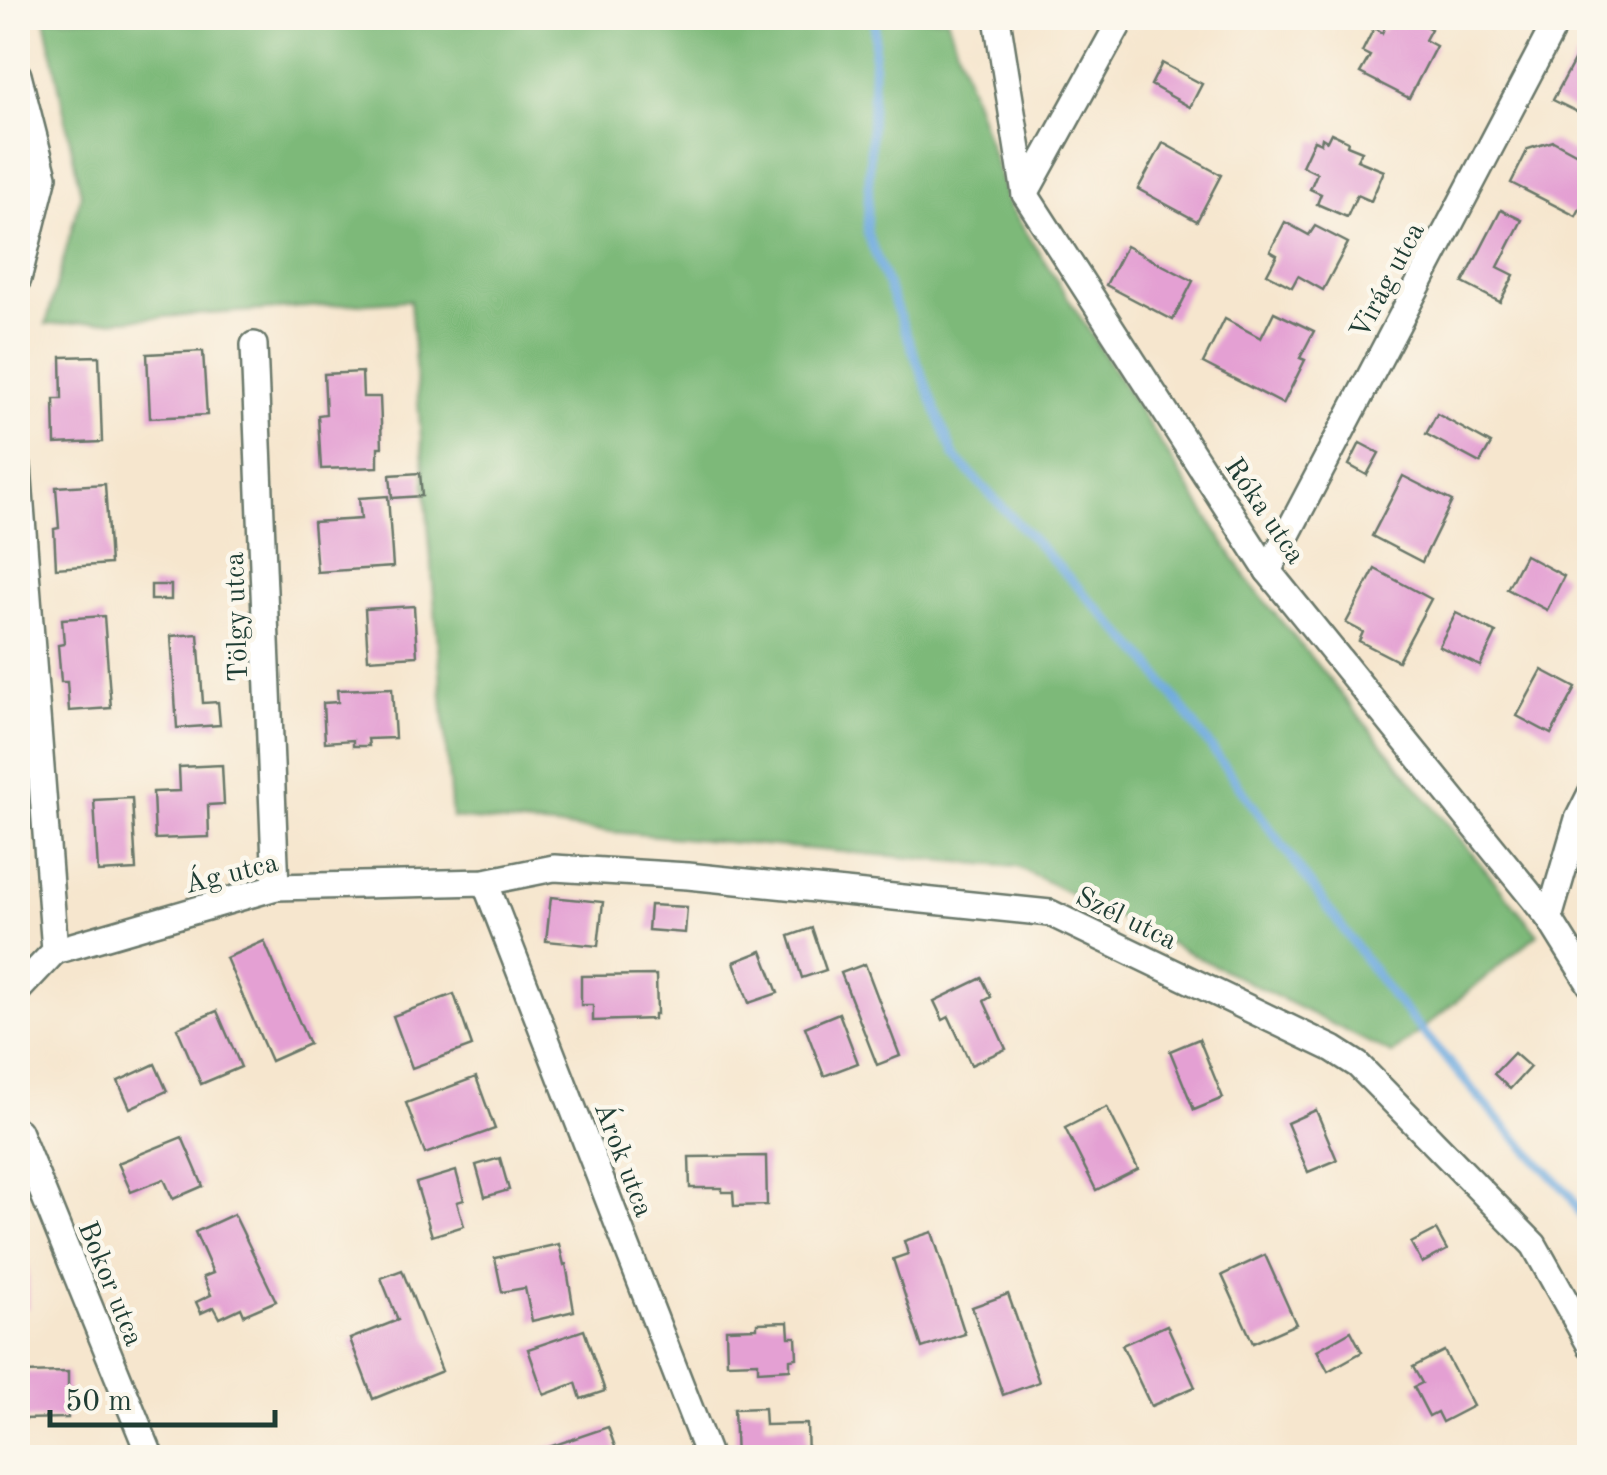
<svg xmlns="http://www.w3.org/2000/svg" width="1607" height="1475" viewBox="0 0 1607 1475" font-family="'Old Standard TT',serif">
	<rect width="100%" height="100%" fill="#fbf7ec"/>
	<filter id="ink" filterUnits="userSpaceOnUse"><feTurbulence type="fractalNoise" baseFrequency=".01" numOctaves="2"/><feDisplacementMap in="SourceGraphic" scale="20" xChannelSelector="R" yChannelSelector="G"/><feConvolveMatrix kernelMatrix="1 2 1 2 8 2 1 2 1" color-interpolation-filters="sRGB"/></filter>
	<filter id="wash" filterUnits="userSpaceOnUse"><feTurbulence type="fractalNoise" baseFrequency=".0048" numOctaves="4" result="noise"/><feDisplacementMap in="SourceGraphic" scale="40" xChannelSelector="R" yChannelSelector="G"/><feGaussianBlur stdDeviation="2.25" result="paint"/><feColorMatrix in="noise" values="0 0 0 0 0 0 0 0 0 0 0 0 0 0 0 0 0 1.4 0 .05"/><feComposite in="paint" operator="in"/></filter>
	<g filter="url(#wash)">
		<rect width="100%" height="100%" fill="#f6e6ce"/>
		<!-- forest -->
		<path fill="#7db979" stroke="#4e7b56" stroke-width="2.5" d="M45,18H947L1010,207L1249,582L1538,934L1392,1054L1017,867L452,818L410,300L46,325L81,194Z"/>
		<g fill="none" stroke-linecap="round" stroke-linejoin="round">
			<!-- stream -->
			<path stroke="#6ca9de" stroke-width="9" d="M872,18L875,24L867,233L954,456L1148,661L1392,996L1496,1117L1570,1195L1590,1231"/>
		</g>
		<g id="blocks">
			<!-- building -->
			<g fill="#e4a0d3">
				<path d="M1389,18H1410L1431,29L1425,40L1436,46L1409,98L1360,73L1370,56L1362,52L1374,28L1382,33Z"/>
				<path d="M1576,57L1590,65V118L1553,100Z"/>
				<path d="M1162,63L1202,84L1190,107L1151,85Z"/>
				<path d="M1331,133L1348,141L1347,145L1362,151L1357,160L1384,171L1371,201L1357,195L1347,217L1317,204L1321,194L1310,189L1317,173L1302,166L1314,140L1321,143L1322,138L1327,141Z"/>
				<path d="M1553,141L1590,161V190L1576,216L1511,183L1528,149Z"/>
				<path d="M1163,143L1221,175L1197,221L1138,189Z"/>
				<path d="M1501,210L1522,220L1498,267L1514,275L1500,302L1463,283Z"/>
				<path d="M1285,222L1309,235L1315,226L1348,243L1323,290L1298,276L1292,287L1267,274L1277,255L1270,251Z"/>
				<path d="M1126,246L1193,281L1173,320L1106,285Z"/>
				<path d="M1274,312L1314,331L1300,358L1305,360L1283,404L1203,363L1225,319L1261,338Z"/>
				<path d="M203,351L207,415L150,418L147,354Z"/>
				<path d="M99,356L102,442L55,444L54,399H62L61,357Z"/>
				<path d="M362,372L363,397H380L382,447H378V467L321,469L318,415L326,414L324,374Z"/>
				<path d="M1437,414L1491,444L1480,463L1426,434Z"/>
				<path d="M1360,443L1379,453L1367,475L1349,465Z"/>
				<path d="M420,473L422,496L392,498L390,475Z"/>
				<path d="M1403,476L1452,501L1422,562L1372,536Z"/>
				<path d="M105,484L110,564L56,568L54,529L59,528L56,487Z"/>
				<path d="M388,496L393,567L317,572L313,522L361,519L359,498Z"/>
				<path d="M1525,555L1564,576L1547,610L1507,589Z"/>
				<path d="M1375,569L1431,599L1398,661L1359,641L1363,632L1346,623Z"/>
				<rect x="151" y="585" width="20" height="15"/>
				<path d="M414,606L417,656L368,659L365,609Z"/>
				<path d="M1456,613L1496,633L1480,666L1439,646Z"/>
				<path d="M104,616L111,708L69,711L67,682H61L58,645L64,644L62,619Z"/>
				<path d="M198,634L203,703L218,702L220,725L177,728L171,636Z"/>
				<path d="M1542,670L1576,688L1551,734L1517,716Z"/>
				<path d="M392,688L395,738L368,739L369,746H353V740L325,742L323,703L338,702L337,690Z"/>
				<path d="M222,765L224,804L208,805L209,837L155,839L153,792L180,791L179,767Z"/>
				<path d="M132,798L136,870L98,872L94,800Z"/>
				<path d="M551,897L603,902L598,946L546,941Z"/>
				<path d="M650,905L687,907L685,933L648,930Z"/>
				<path d="M812,928L826,970L802,978L789,936Z"/>
				<path d="M264,941L309,1044L271,1061L226,958Z"/>
				<path d="M762,951L778,993L749,1003L734,962Z"/>
				<path d="M865,964L900,1056L877,1065L841,973Z"/>
				<path d="M656,975L657,1014H654V1019L593,1021V1005H581V976Z"/>
				<path d="M982,978L991,997L984,1001L1006,1049L971,1065L949,1017L943,1020L934,1001Z"/>
				<path d="M454,994L472,1046L412,1068L393,1016Z"/>
				<path d="M217,1011L241,1067L201,1084L177,1028Z"/>
				<path d="M839,1013L858,1063L824,1076L805,1027Z"/>
				<path d="M1199,1039L1223,1098L1194,1110L1170,1051Z"/>
				<path d="M1514,1053L1530,1067L1510,1089L1494,1074Z"/>
				<path d="M155,1064L167,1091L130,1108L118,1081Z"/>
				<path d="M476,1077L495,1129L425,1154L406,1103Z"/>
				<path d="M1107,1107L1138,1169L1096,1190L1065,1128Z"/>
				<path d="M1316,1110L1337,1160L1308,1172L1287,1123Z"/>
				<path d="M182,1137L203,1186L173,1199L164,1179L131,1192L118,1163Z"/>
				<path d="M766,1156L767,1205L734,1206L733,1192H722V1188H690L689,1157Z"/>
				<path d="M500,1158L509,1190L485,1197L476,1165Z"/>
				<path d="M456,1171L464,1200L457,1202L464,1226L432,1236L416,1183Z"/>
				<path d="M234,1214L276,1301L244,1315L241,1308L220,1318L214,1307L201,1313L196,1302L211,1295L203,1277L213,1273L195,1232Z"/>
				<path d="M1436,1230L1447,1250L1422,1263L1411,1243Z"/>
				<path d="M932,1232L965,1334L922,1348L893,1259L908,1254L904,1241Z"/>
				<path d="M559,1244L564,1265L566,1264L574,1311L532,1321L525,1288L502,1292L495,1258Z"/>
				<path d="M1265,1255L1296,1324L1253,1343L1222,1275Z"/>
				<path d="M18,1262H28L29,1308H18Z"/>
				<path d="M402,1270L442,1371L373,1399L350,1339L398,1320L381,1278Z"/>
				<path d="M1008,1294L1039,1382L1003,1395L972,1307Z"/>
				<path d="M788,1322L789,1337H796L797,1358L790,1359V1369L758,1371V1362L727,1363L726,1329L757,1328V1323Z"/>
				<path d="M1167,1325L1195,1387L1151,1406L1122,1345Z"/>
				<path d="M584,1330L605,1391L581,1399L576,1383L544,1395L528,1349Z"/>
				<path d="M1351,1331L1362,1352L1328,1371L1317,1350Z"/>
				<path d="M1444,1351L1473,1406L1442,1422L1437,1412L1429,1416L1414,1387L1422,1383L1413,1367Z"/>
				<path d="M68,1372V1418L20,1419L19,1373Z"/>
				<path d="M764,1408L765,1425L807,1424L808,1458H736L734,1409Z"/>
				<path d="M608,1427L619,1458H543L540,1450Z"/>
			</g>
		</g>
	</g>
	<g filter="url(#ink)">
		<use href="#blocks" fill-opacity="0" stroke="#6a786a" stroke-width="2.5"/>
		<g fill="none" stroke-linecap="round" stroke-linejoin="round">
			<defs>
				<g id="minor">
					<path d="M997,18L1025,194L1268,571L1549,918L1590,984"/>
					<path d="M18,75L44,176L18,279"/>
					<path d="M1025,194L1122,18"/>
					<path d="M254,345L276,887"/>
					<path d="M18,466L55,951L18,990"/>
					<path d="M1268,571L1558,18"/>
					<path d="M485,882L709,1458"/>
					<path d="M1549,918L1578,819L1590,795"/>
					<path d="M55,951L276,887L485,882L554,868L688,876L1050,913L1333,1049L1358,1065L1534,1245L1590,1345"/>
					<path d="M18,1131L151,1458"/>
				</g>
			</defs>
			<!-- minor casing -->
			<use href="#minor" stroke="#6a786a" stroke-width="30"/>
			<!-- minor -->
			<use href="#minor" stroke="#fff" stroke-width="25"/>
		</g>
	</g>
	<g text-anchor="middle" stroke-width="9" stroke-linejoin="round" paint-order="stroke">
		<!-- street labels -->
		<g font-size="28" fill="#1f3d34" stroke="#fbf7ec">
			<text transform="translate(1386 280) rotate(-62)" y="10">Virág utca</text>
			<text transform="translate(1266 510) rotate(56)" y="10">Róka utca</text>
			<text transform="translate(235 617) rotate(-92)" y="10">Tölgy utca</text>
			<text transform="translate(231 872) rotate(-14)" y="10">Ág utca</text>
			<text transform="translate(1127 917) rotate(26)" y="10">Szél utca</text>
			<text transform="translate(625 1159) rotate(69)" y="10">Árok utca</text>
			<text transform="translate(112 1283) rotate(68)" y="10">Bokor utca</text>
		</g>
	</g>
	<!-- margin -->
	<rect width="1607" height="1475" fill="none" stroke="#fbf7ec" stroke-width="60"/>
	<!-- scale -->
	<path d="M50 1410v15h225v-15" fill="none" stroke="#1f3d34" stroke-width="5"/>
	<text x="65" y="1410" font-size="30" fill="#1f3d34" stroke="#fbf7ec" stroke-width="8" paint-order="stroke">50 m</text>
</svg>
